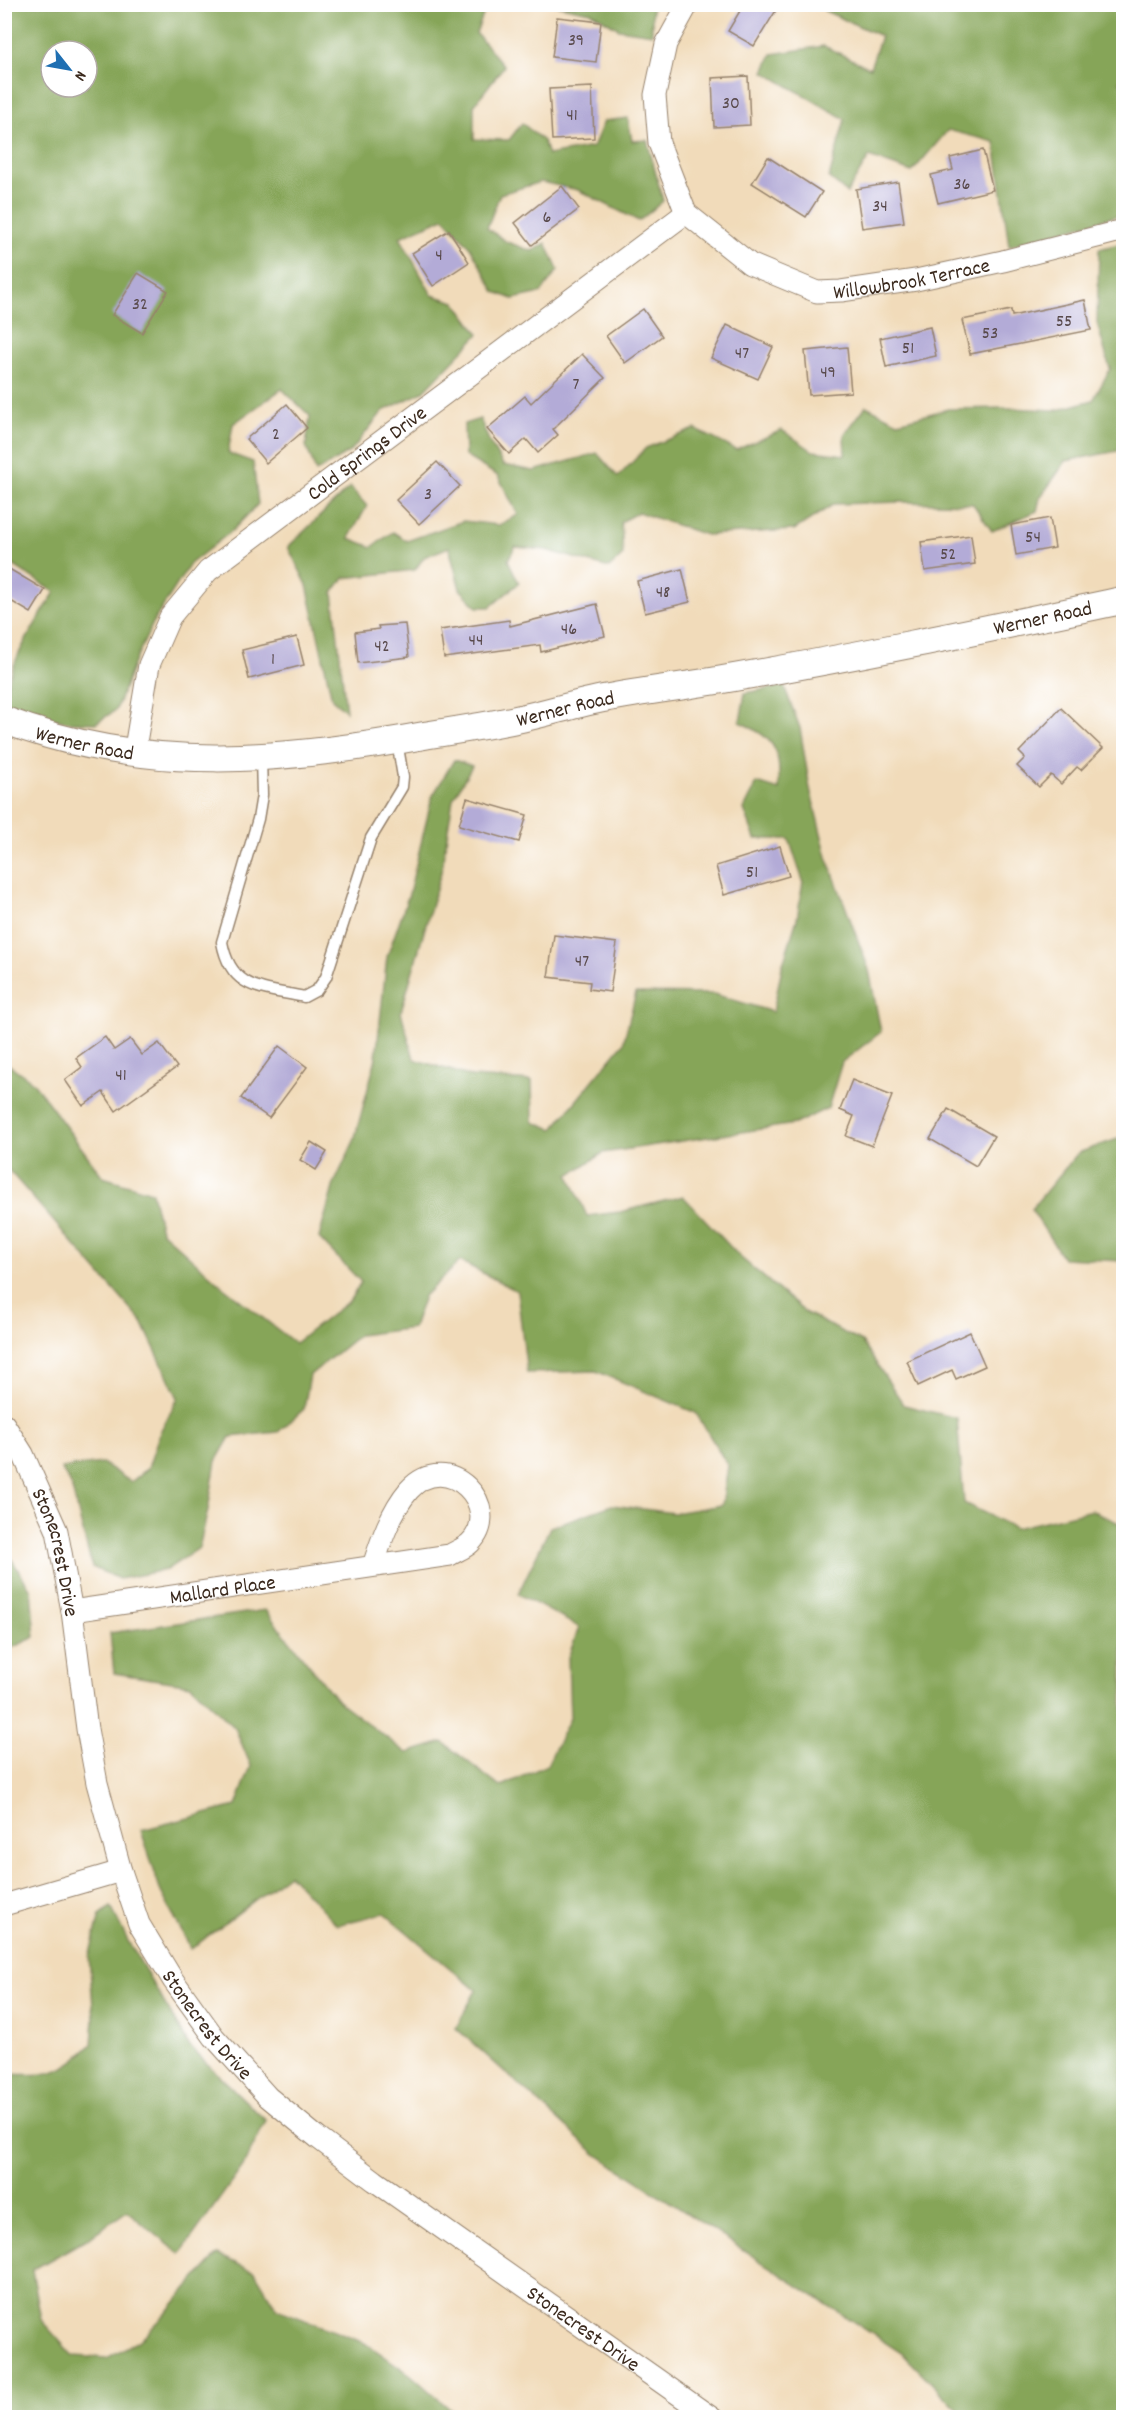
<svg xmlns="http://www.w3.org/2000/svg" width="1128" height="2422" viewBox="0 0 1128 2422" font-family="Dekko,sans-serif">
	<rect width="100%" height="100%" fill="#fff"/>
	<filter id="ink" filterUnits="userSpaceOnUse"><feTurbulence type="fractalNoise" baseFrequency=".0167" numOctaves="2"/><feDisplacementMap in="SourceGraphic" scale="12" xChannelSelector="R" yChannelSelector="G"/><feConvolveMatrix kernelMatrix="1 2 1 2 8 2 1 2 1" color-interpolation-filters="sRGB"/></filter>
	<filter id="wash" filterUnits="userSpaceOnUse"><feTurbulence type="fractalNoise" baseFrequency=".008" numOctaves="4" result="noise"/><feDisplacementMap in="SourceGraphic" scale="24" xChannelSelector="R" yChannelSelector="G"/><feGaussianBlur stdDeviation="1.35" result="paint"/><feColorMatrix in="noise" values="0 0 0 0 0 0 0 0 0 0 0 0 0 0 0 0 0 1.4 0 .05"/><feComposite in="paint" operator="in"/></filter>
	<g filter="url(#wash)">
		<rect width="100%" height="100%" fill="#f1dbba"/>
		<!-- forest -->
		<g fill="#86a559" stroke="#60683c" stroke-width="1.5" fill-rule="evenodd">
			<path d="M5,5H487L476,33L504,66L474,105V139L509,140L522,123L543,141L548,155L593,147L604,121L628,118L632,141L647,140L663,201L639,221L578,190L541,182L500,194L487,228L507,242L532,251L546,243L558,270L541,293L513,299L495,292L470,247L444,218L400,237L432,295L455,302L479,334L423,392L383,411L351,451L316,472L306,446L310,416L282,389L233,424L228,453L253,462L258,504L233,530L190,564L155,619L133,665L116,710L96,723L67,722L5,709C4,667 34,627 55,592L5,560ZM51,51H87V87H51Z"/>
			<path d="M555,5H652V34L619,29L591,12Z"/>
			<path d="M819,5H1123V79L1119,81L1124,88L1123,214L1009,246L995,142L948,130L912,172L869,157L847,193L829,178L845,119L764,72L772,54L824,46L870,68L881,36L825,11Z"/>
			<path d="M1122,243L1123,450L1066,461L1040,498L1037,511L992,531L973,504L902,502L834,504L794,530L706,535L638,512L621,522L623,555L609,568L546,550L515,547L508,560L519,583L490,607H477L460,589L449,547L424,557L415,570L344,578L333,593L346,711L332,699L307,585L288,547L350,487L367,506L349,538L372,547L393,532L407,541L463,521L499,525L518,515L498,476L465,456L464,424L480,419L490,443L503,465L534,471L597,453L618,477L646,448L695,429L736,450L782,430L813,451L845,455L844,435L866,406L898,422L948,409L1007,408L1057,410L1093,400L1110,369L1097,323L1099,249Z"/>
			<path d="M784,686L800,728L810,789L827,857L869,970L881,1032L842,1062L828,1108L795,1124L603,1153L569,1175L587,1216L620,1212L683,1196L740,1257L806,1313L862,1342L904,1405L957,1418L964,1503L1015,1528L1092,1510L1123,1525V2417H965L903,2354L596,2154L456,2028L476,1990L384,1913L337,1925L289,1874L191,1949L161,1892L141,1830L236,1806L251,1766L235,1728L191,1685L114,1673L110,1633L265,1610L338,1701L407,1753L443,1742L500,1787L547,1765L570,1718L568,1658L579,1627L518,1594L550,1527L612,1505L674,1513L722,1505L728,1466L696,1413L596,1371L527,1373L517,1291L460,1261L424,1296L413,1328L359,1335L310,1375L304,1409L278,1432L230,1437L216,1461L208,1510L199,1548L166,1570L119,1579L92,1567L71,1485L61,1468L102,1463L131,1482L148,1468L160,1432L178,1398L142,1322L5,1166V1062L33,1082L103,1177L152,1192L161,1231L222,1286L295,1343L350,1300L361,1282L319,1238L334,1184L354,1141L376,1058L387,957L409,894L432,797L454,760L472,766L453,799L441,872L401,1012L414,1059L472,1077L532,1081L533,1122L553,1129L623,1044L636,993L714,994L773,1012L782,967L797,919L803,881L789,839H755L744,809L757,783L779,790C780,749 777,740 740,722L745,693Z"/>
			<path d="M1123,1137V1261L1063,1258L1031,1209L1078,1153Z"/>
			<path d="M5,1549L31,1590L35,1637L5,1651Z"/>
			<path d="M111,1907L128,1941L190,2047L266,2121L243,2166L180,2254L127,2211L85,2240L32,2270L41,2320L73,2356L107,2358L140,2340L165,2315L187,2288L218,2255L255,2272L277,2309L367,2344L411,2375L459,2417H5V2072L7,2074C50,2076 61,2075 92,2044L94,2018L89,1957L100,1915Z"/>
		</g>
		<g id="blocks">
			<!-- building -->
			<g fill="#b3abd7">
				<path d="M744,4H780L754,46L728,31Z"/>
				<path d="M557,17L601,22L596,62L552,57Z"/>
				<path d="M748,76L750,125L714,127L712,78Z"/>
				<path d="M592,87L594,138L552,140L549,89Z"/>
				<path d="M983,150L993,190L938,203L931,175L953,170L950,158Z"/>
				<path d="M768,157L822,192L806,217L752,183Z"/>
				<path d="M898,182L904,222L862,228L856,189Z"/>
				<path d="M562,186L579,209L532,245L515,223Z"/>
				<path d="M449,230L469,262L433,286L412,253Z"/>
				<path d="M138,273L168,291L142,333L112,315Z"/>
				<path d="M1085,300L1091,330L970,354L962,320L1011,310L1012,316Z"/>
				<path d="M643,309L662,336L625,363L606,336Z"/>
				<path d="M727,325L773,347L758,379L711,358Z"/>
				<path d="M930,327L936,356L886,367L880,338Z"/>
				<path d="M847,347L851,392L809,395L805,351Z"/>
				<path d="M582,354L605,378L553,429L558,435L538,453L526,439L509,454L487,429L525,396L531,403Z"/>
				<path d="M287,404L307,428L266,463L246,439Z"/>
				<path d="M437,462L460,486L419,524L396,500Z"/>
				<path d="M1050,518L1055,548L1016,555L1011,525Z"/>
				<path d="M971,535L975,564L925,571L921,542Z"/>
				<path d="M4,566L45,590L31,613L4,597Z"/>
				<path d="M682,569L690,602L645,613L637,581Z"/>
				<path d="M597,604L605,636L541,652L540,645L444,658L440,630L509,620L510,626Z"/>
				<path d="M405,624L409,657L358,663L355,632L379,629L378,626Z"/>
				<path d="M297,637L304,665L249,679L242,650Z"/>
				<path d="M1061,708L1103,748L1081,770L1077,767L1061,784L1051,775L1039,787L1017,766L1025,758L1019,752Z"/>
				<path d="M467,798L527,815L519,842L459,825Z"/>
				<path d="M780,846L789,876L724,895L716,866Z"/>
				<path d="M554,935L617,943L610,992L589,989L590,982L548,977Z"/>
				<path d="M105,1037L114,1050L130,1039L142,1055L159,1043L177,1067L116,1111L103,1092L83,1106L65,1080L82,1067L76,1058Z"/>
				<path d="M279,1046L307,1067L269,1118L241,1098Z"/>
				<path d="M852,1080L892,1096L872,1146L846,1136L854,1116L840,1110Z"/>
				<path d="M948,1109L994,1136L976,1166L930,1139Z"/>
				<path d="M311,1142L327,1152L316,1170L300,1160Z"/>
				<path d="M970,1332L985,1366L956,1379L952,1370L918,1386L907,1361Z"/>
			</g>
		</g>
	</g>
	<g filter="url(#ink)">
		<use href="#blocks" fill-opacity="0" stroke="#96826c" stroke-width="1.5"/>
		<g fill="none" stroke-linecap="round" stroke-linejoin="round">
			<defs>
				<path id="service" d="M261,757L262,795L258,819L222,942C231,991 263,988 304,997L317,990L326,977L371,838L402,787L403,777L397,741"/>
				<g id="minor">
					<path id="s1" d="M688,4L666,44L655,95L659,143L686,213L750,264L817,292L841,291L916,280L1003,261L1124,230"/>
					<path id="s2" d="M134,754L149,665L170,617L208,571L686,213"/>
					<path id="s3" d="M4,1424L23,1454L57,1531L72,1611L87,1729L97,1783L121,1871L139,1924L173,1980L214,2037L268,2097L318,2138L375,2181L712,2418"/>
					<path id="s4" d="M72,1611L450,1555C456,1551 465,1548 470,1543C505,1508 448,1447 409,1490C391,1511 381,1541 373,1566"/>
					<path d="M4,1905L121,1871"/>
				</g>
				<g id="tertiary">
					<path id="s5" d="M4,720C146,774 282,762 427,735C459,730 491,725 523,718C551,712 578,703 606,698C642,691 678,687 714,681C851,658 987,629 1124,600"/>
				</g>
			</defs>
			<!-- service casing -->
			<use href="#service" stroke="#96826c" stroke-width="13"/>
			<!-- minor casing -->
			<use href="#minor" stroke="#96826c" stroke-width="23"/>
			<!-- tertiary casing -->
			<use href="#tertiary" stroke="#96826c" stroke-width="29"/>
			<!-- service -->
			<use href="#service" stroke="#fff" stroke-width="10"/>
			<!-- minor -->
			<use href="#minor" stroke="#fff" stroke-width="21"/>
			<!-- tertiary -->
			<use href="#tertiary" stroke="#fff" stroke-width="27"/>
		</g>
	</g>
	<g text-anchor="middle" stroke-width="5" stroke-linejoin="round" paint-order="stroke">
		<!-- number labels -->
		<g font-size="18" fill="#594a4c">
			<text x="576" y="45">39</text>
			<text x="731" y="108">30</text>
			<text x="572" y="120">41</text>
			<text x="962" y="189">36</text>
			<text x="880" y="211">34</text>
			<text x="547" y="222">6</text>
			<text x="439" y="260">4</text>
			<text x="140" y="309">32</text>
			<text x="1064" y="326">55</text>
			<text x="990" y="338">53</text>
			<text x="908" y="353">51</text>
			<text x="742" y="358">47</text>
			<text x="828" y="377">49</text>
			<text x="576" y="389">7</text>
			<text x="276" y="439">2</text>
			<text x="428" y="499">3</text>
			<text x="1033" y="542">54</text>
			<text x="948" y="559">52</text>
			<text x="663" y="597">48</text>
			<text x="569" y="634">46</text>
			<text x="476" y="645">44</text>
			<text x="382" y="651">42</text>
			<text x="273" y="664">1</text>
			<text x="752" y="877">51</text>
			<text x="582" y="966">47</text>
			<text x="121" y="1080">41</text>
		</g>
		<!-- street labels -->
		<g font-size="21" fill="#3b2a1e" stroke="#fff">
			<text dy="7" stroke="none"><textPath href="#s1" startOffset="471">Willowbrook Terrace</textPath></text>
			<text dy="7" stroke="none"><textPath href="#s2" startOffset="400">Cold Springs Drive</textPath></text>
			<text dy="7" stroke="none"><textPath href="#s5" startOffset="1056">Werner Road</textPath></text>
			<text dy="7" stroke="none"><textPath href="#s5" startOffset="570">Werner Road</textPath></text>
			<text dy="7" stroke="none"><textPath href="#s5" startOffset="84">Werner Road</textPath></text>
			<text dy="7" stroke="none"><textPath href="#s3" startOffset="140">Stonecrest Drive</textPath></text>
			<text dy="7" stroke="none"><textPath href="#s4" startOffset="152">Mallard Place</textPath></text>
			<text dy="7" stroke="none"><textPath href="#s3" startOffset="644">Stonecrest Drive</textPath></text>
			<text dy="7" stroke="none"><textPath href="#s3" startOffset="1130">Stonecrest Drive</textPath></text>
		</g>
	</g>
	<!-- margin -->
	<rect width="1128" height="2422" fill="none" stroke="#fff" stroke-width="24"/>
	<!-- north arrow -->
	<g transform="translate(69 69) rotate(121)"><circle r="28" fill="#ffffff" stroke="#b1aaa5" stroke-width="1.5"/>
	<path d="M0-4.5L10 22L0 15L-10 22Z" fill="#1f6fb2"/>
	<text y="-9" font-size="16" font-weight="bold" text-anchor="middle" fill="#3b2a1e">N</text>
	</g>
</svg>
